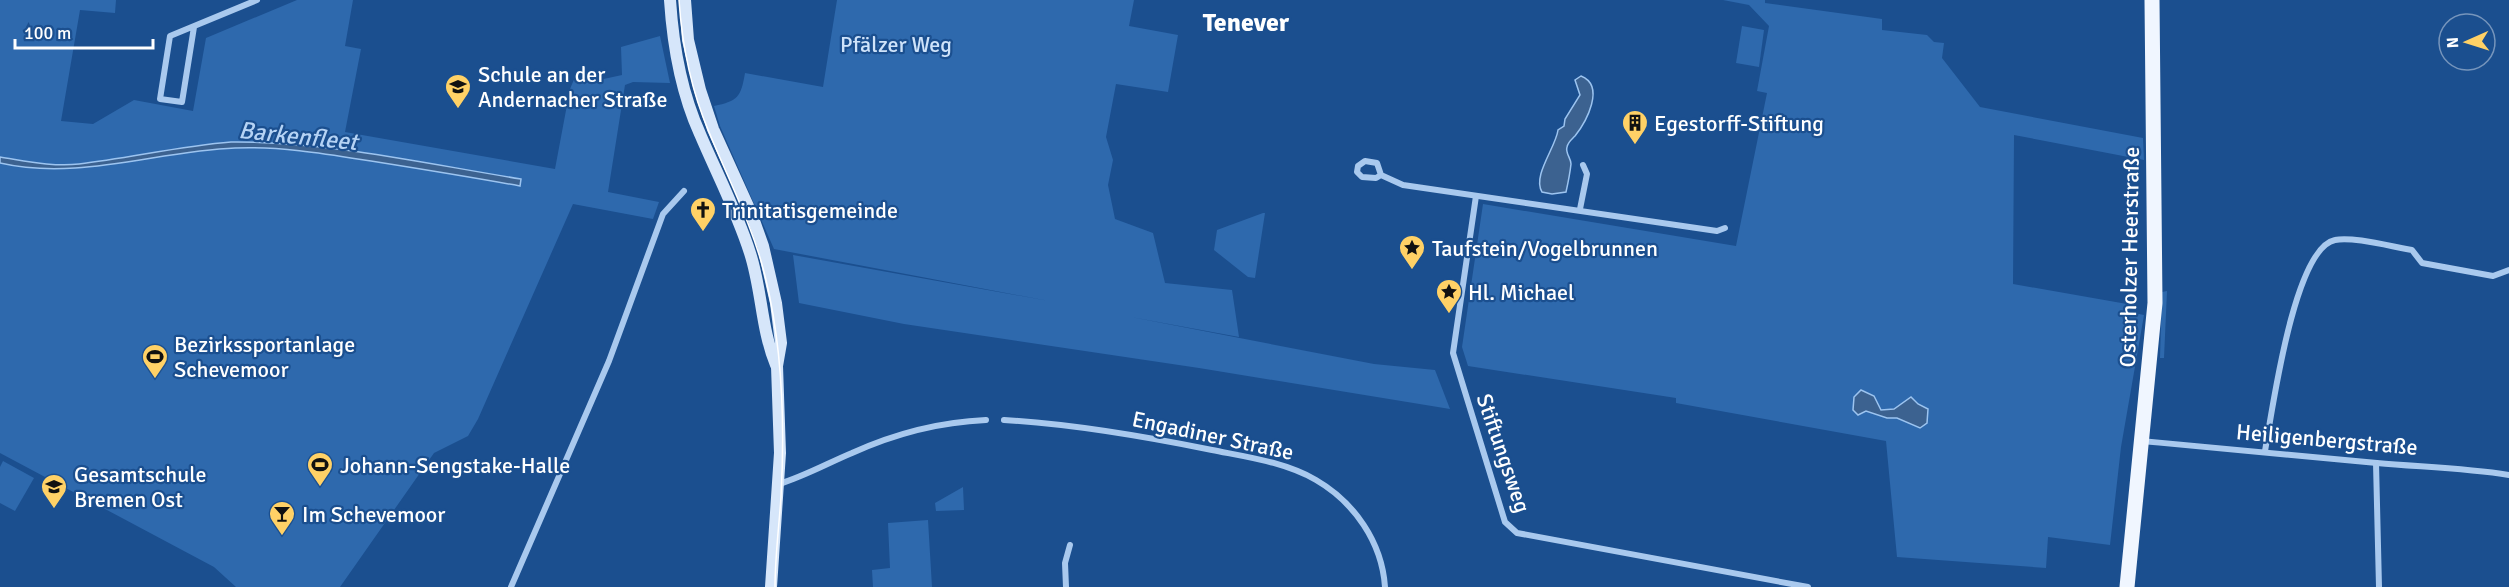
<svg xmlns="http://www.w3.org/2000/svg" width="2509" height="587" viewBox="0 0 2509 587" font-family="Signika,sans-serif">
	<rect width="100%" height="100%" fill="#1b4f8f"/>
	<!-- green -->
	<g fill="#2e69ad">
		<path d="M0,0H116L115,13L80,10L61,121L93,124L134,100L193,111L206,38L297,0H353L345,46L361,49L345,132L555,169L570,89L575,77L599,80L622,75L621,47L660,36L670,83L633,82L625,85L608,192L659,202L653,219L573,204L478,419L468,436L434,453L340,587H236L214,567L0,453Z"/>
		<path d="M837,0H1134L1129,26L1178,35L1168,92L1116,84L1106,137L1113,160L1108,185L1115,219L1153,233L1165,283L1232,290L1239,337L1131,317L1374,364L1435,370L1450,409L1199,368L904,324L799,303L793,255L1049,301L774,249L720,126L714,106C738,101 741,97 745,73L823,87Z"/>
		<path d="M1723,0H1765V3L1882,19V30L1927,35L1934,42L1944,43L1942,58L1980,107L2143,138L2144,160L2014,135L2013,284L2127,304L2129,312L2144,315L2121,447L2110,545L2048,537L2046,568L1897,557L1886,441L1676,403V398L1468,366L1462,347L1483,204L1736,246L1767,93L1757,91L1769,26L1749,5Z"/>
		<path d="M1742,26L1764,30L1759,67L1736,63Z"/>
		<path d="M1263,213H1265L1255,278L1248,277L1214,250L1217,230Z"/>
		<path d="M2167,291L2164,358H2160L2162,292Z"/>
		<path d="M3,461L34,478L15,511L0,503V467Z"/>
		<path d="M963,487L964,510L936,511L935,503Z"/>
		<path d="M928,520L932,587H873L872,570L890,568L888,523Z"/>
	</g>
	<!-- water -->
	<g fill="#3c6290" stroke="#9cc4f0" stroke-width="1.5">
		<path d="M1581,76C1606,86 1586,122 1575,136C1572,139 1568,142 1567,147C1565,153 1571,158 1571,164C1570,173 1568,183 1566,192L1552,194L1542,192C1532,176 1556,147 1558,130L1564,126L1565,119L1580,95L1575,80Z"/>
		<path d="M231,142C326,141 427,164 521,179L520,186C471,177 421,169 371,161C327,154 281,146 235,148C157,151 78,181 0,163V157C26,161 53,167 79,164C130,158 180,146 231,142Z"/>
		<path d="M1861,390L1874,396L1881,410L1894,409L1911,397L1918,404L1928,409L1927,423L1920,428L1897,418H1887L1866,411L1858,415L1853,410L1854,397Z"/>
	</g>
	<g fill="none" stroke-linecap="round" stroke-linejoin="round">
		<!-- street -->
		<g stroke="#a9c9ee" stroke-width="6">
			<path d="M194,27L182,102L160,99L170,36L257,0"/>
			<path d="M1381,175L1376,178L1362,177L1357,172L1358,166L1365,161L1377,163L1381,175L1403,185L1717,231L1725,228"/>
			<path d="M1476,196L1453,353L1505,522L1517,533L1808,587"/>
			<path d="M1580,209L1587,174L1583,165"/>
			<path d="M1004,420C1074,424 1143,436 1212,450C1247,457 1285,462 1316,480C1354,502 1382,542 1385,587"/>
			<path d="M2141,441C2220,448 2299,456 2377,463C2421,467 2465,468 2509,475"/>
			<path d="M2265,451C2272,412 2294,248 2335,240C2352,236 2393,247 2412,250L2422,263L2493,276L2509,270"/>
			<path d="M2376,463L2379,587"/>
			<path d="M779,484C805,476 828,463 852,453C894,434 940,422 986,420"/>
			<path d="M511,587L609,361L663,214L684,191"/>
			<path d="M1066,587L1065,563L1070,545"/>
		</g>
		<!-- secondary -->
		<g stroke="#d6e6fa" stroke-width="12">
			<path d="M670,0C673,46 681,92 700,134C717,174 737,212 750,253C762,290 761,329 776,365"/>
			<path d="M685,0L688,40L700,90L713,129L752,215L763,246L776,303L781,343L777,366L780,453L771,587"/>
		</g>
		<!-- primary -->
		<path stroke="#f0f6ff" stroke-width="15" d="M2127,587L2155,303L2152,0"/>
		<!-- tram -->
		<path stroke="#fff" stroke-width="1.5" d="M679,0C682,45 691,90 709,132C729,181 754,228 766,280C783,351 785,424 781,497C779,527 775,557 775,587"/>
	</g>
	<!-- icons -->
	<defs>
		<symbol id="school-pin" viewBox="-11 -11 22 30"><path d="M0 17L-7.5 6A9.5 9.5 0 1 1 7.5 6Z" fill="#ffd166" stroke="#1b4f8f"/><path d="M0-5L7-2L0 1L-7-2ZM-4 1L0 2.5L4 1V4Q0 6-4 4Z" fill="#111"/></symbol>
		<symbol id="building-pin" viewBox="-11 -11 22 30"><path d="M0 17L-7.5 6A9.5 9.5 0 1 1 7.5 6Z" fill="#ffd166" stroke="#1b4f8f"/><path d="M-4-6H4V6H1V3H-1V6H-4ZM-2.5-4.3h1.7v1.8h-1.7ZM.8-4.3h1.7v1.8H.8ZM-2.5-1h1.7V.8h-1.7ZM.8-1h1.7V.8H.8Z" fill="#111"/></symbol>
		<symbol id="church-pin" viewBox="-11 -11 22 30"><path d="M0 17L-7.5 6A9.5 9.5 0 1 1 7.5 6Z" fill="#ffd166" stroke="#1b4f8f"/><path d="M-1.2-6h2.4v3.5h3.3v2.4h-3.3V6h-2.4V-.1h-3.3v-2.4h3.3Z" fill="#111"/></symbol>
		<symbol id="sight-pin" viewBox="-11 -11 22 30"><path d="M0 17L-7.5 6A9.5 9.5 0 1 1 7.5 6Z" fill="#ffd166" stroke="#1b4f8f"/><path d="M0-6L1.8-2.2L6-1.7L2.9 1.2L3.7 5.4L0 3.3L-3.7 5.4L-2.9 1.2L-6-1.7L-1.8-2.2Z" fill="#111"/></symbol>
		<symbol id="stadium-pin" viewBox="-11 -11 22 30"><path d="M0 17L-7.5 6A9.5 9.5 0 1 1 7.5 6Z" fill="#ffd166" stroke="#1b4f8f"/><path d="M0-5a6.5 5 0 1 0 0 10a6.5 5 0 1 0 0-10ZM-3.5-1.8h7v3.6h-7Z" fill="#111"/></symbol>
		<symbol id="bar-pin" viewBox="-11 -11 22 30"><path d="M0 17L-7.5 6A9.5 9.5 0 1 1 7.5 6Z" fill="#ffd166" stroke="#1b4f8f"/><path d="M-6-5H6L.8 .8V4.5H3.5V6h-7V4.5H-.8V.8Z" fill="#111"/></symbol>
	</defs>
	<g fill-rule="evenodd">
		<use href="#school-pin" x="443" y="72" width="30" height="40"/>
		<use href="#building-pin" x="1620" y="108" width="30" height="40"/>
		<use href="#church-pin" x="688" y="195" width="30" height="40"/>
		<use href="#sight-pin" x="1397" y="233" width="30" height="40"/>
		<use href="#sight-pin" x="1434" y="277" width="30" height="40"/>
		<use href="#stadium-pin" x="140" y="342" width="30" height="40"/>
		<use href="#stadium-pin" x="305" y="450" width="30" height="40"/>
		<use href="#school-pin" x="39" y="472" width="30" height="40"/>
		<use href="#bar-pin" x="267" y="499" width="30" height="40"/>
	</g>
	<g text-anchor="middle" stroke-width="4.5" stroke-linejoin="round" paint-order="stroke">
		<!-- park labels -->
		<g font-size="22" fill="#cfe3fa" stroke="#1b4f8f">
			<text x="896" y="52">Pfälzer Weg</text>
		</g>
		<!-- poi labels -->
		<g font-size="22" fill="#fff" stroke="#1b4f8f" text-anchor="start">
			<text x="478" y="82">Schule an der<tspan x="478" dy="25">Andernacher Straße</tspan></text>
			<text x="1654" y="131">Egestorff-Stiftung</text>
			<text x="722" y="218">Trinitatisgemeinde</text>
			<text x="1432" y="256">Taufstein/Vogelbrunnen</text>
			<text x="1468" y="300">Hl. Michael</text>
			<text x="174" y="352">Bezirkssportanlage<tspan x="174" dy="25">Schevemoor</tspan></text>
			<text x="340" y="473">Johann-Sengstake-Halle</text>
			<text x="74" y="482">Gesamtschule<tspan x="74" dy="25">Bremen Ost</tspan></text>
			<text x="302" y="522">Im Schevemoor</text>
		</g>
		<!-- street labels -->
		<g font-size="22" fill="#fff" stroke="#1b4f8f">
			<text transform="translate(2129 257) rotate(-89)" y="8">Osterholzer Heerstraße</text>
			<text transform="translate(1213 435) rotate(12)" y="8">Engadiner Straße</text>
			<text transform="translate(2327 439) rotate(5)" y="8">Heiligenbergstraße</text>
			<text transform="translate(1504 453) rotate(71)" y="8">Stiftungsweg</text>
		</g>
		<!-- water labels -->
		<g font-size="24" font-style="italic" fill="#b5d3f5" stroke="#1b4f8f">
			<text transform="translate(298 136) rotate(6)" y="8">Barkenfleet</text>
		</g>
		<!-- quarter labels -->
		<g font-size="26" font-weight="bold" fill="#fff" stroke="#1b4f8f">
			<text x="1246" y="31">Tenever</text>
		</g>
	</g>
	<!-- north arrow -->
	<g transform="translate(2467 42) rotate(267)"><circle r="28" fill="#1b4f8f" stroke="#7695bc" stroke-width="1.5"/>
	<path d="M0-4.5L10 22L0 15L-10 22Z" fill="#ffd166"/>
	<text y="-9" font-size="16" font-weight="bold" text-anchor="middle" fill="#ffffff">N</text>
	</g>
	<!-- scale -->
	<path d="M15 39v9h138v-9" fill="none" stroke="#ffffff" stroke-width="3"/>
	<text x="24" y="39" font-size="18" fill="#ffffff" stroke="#1b4f8f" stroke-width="4.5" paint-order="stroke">100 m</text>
</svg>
